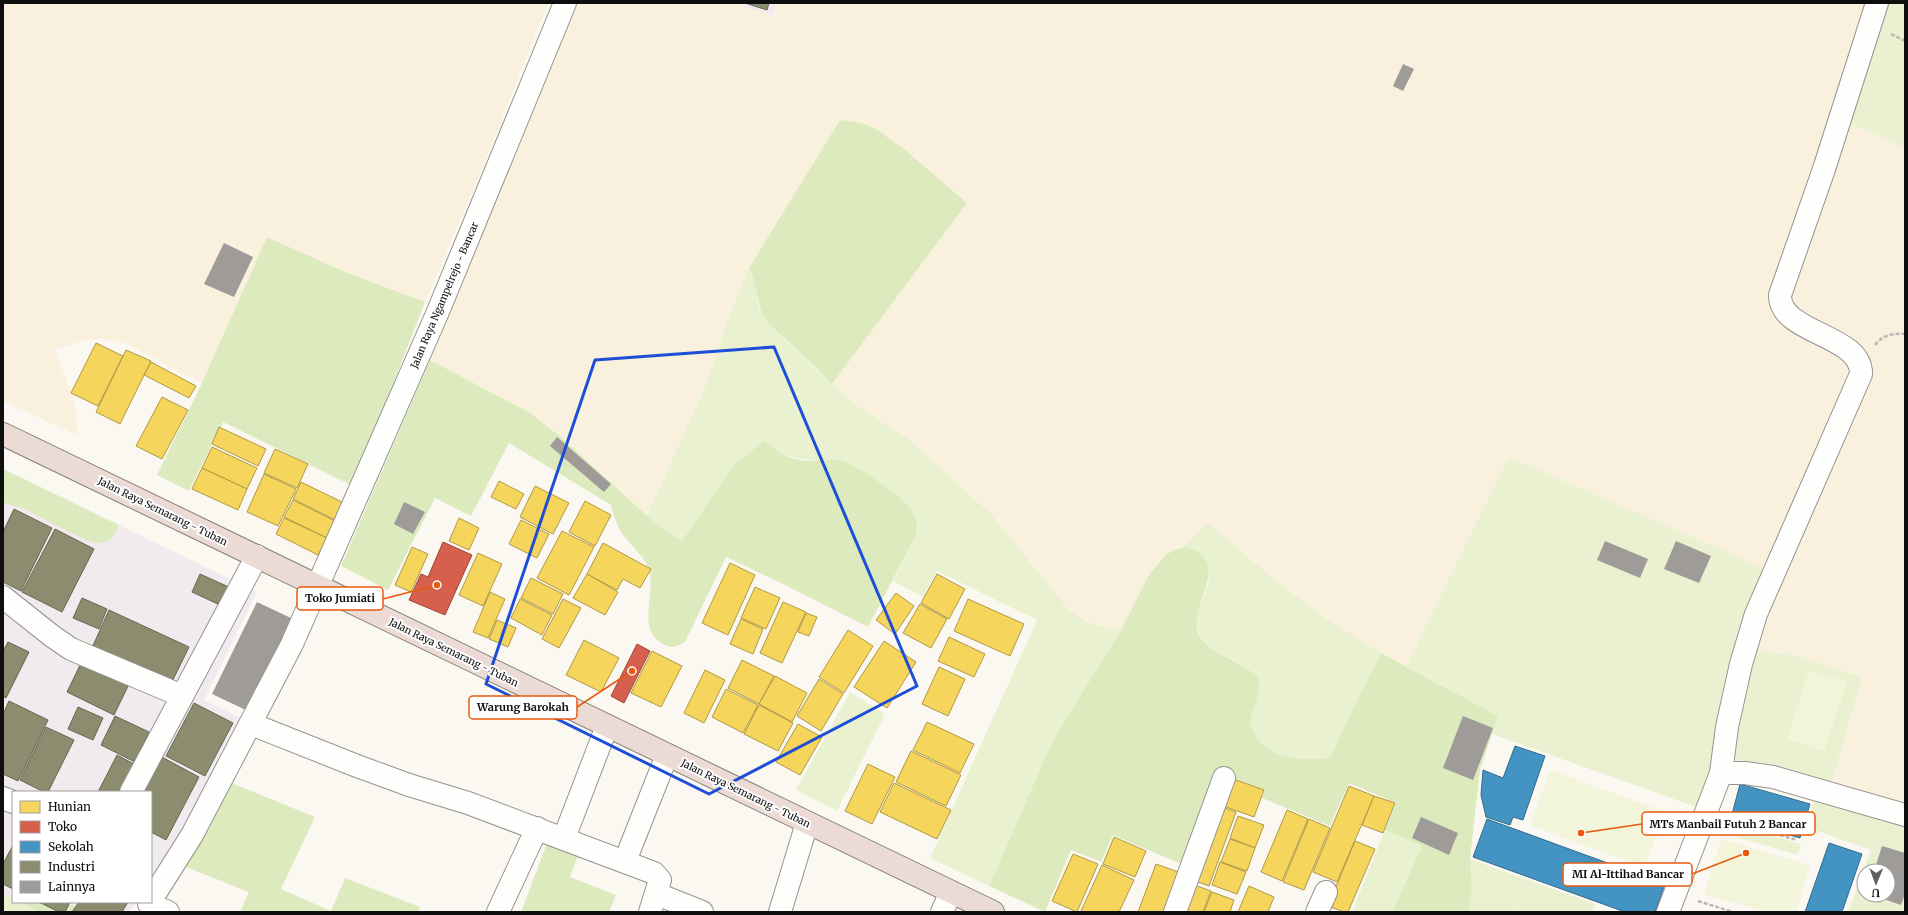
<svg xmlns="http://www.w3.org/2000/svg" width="1908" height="915" viewBox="0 0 1908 915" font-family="Merriweather,serif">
	<rect width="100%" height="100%" fill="#fbf8f2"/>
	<!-- industrial -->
	<g fill="#f1ebef">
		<path d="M732,3H778L773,16Z"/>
		<path d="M3,469L257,592L204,700L241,718L189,816L151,878V792H13V902H136L129,912H3Z"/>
	</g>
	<!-- farmland -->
	<g fill="#f9f1dd">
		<path d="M3,3H548L485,162L425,302L345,272L267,237L202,383L124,343L108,339H91L54,349L72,393L76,410L77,435L3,401Z"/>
		<path d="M577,3H732L773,16L778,3H1866L1853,50L1773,290L1840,353L1854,373L1768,570L1509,457L1406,666L1381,653L1325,618L1269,575L1208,523L1182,548L1166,555L1158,562L1150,573L1120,632L1085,621L1068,609L991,514L911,441L855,404L832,384L967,203L887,136L875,128L861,123L840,120L749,268L731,311L706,385L647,516L562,438L530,413L430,360Z"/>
		<path d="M1847,122L1905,148V806L1832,782L1862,677L1800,657L1778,652L1751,651L1865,378L1805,319L1788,297Z"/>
	</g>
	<!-- green -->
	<g fill="#eaf1d0" fill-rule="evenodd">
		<path d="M1885,3H1905V148L1847,122Z"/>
		<path d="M749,268L755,284L759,308L782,337L816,367L832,384L855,404L911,441L991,514L1068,609L1085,621L1120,632L1049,749L989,886L930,858L1037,620L937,571L923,597L893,581L915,537L918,527L811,460C790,459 781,452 764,441L735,464L683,541L656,524L647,516L706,385L731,311Z"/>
		<path d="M1509,457L1768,570L1699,808L1492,734L1498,716L1406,666Z"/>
		<path d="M1208,523L1269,575L1325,618L1381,653L1358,698L1330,758C1316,759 1301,760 1287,757C1270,754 1248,736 1251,718C1253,701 1263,695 1257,676C1242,661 1211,654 1200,636C1185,610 1228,574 1199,554C1193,550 1189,547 1182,548Z"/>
		<path d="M1751,651C1790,650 1826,666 1862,677L1832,782L1776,766L1730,759Z"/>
		<path d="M850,692L885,714L837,811L796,790Z"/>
		<path d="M1815,796L1905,822V912H1848L1871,850L1806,827ZM1864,871H1888V895H1864Z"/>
		<path d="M1717,820L1801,844L1798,855L1712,830Z"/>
		<path d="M1385,830L1422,846L1392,912H1352Z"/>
		<path d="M1470,859L1595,904L1592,912H1523L1517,910L1516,912H1468L1472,888Z"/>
		<path d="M3,894L13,899V902H19L39,912H3Z"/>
	</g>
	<!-- forest -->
	<g fill="#dceabe">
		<path d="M840,120L861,123L875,128L905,150L967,203L832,384L816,367L768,323C755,305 759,288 749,268Z"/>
		<path d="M267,237L345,272L425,302L353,486L223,422L189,491L157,475L202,383Z"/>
		<path d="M430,360L530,413L562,438L656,524L682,541L735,464L764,441C774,447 783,456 795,459C813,464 830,456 847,463C865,470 906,499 915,516C918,523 917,530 915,537L868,627L783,584L726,557L685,642C677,647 671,649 663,644C636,630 656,595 649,570C645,557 632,547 624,536C617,527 614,516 611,505L509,443L471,516L435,498L388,590L341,566Z"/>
		<path d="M3,469L119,525C115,535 111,542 100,543C86,544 40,516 24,509C17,506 10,505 3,503Z"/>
		<path d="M1186,547C1235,562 1188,603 1198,633C1205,652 1243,662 1257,676C1264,692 1253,703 1251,718C1248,736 1270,754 1287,757C1301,760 1316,759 1330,758L1358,698L1381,653L1498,716L1480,770L1470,859L1472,888L1468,912H1392L1422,846L1385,830L1396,803L1349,783L1330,826L1262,798L1265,790L1223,774L1188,867L1113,835L1101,862L1071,850L1045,912L989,886L1049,749L1063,724L1120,632L1150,573L1166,555L1174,550Z"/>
		<path d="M229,782L315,817L281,889L331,911L345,878L420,907L418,912H240L249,892L181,865Z"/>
		<path d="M549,838L580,850L570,877L616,895L609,912H521Z"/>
		<path d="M19,902H65L85,912H39Z"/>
	</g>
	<!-- pitch -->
	<g fill="#f3f5da">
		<path d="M1809,670L1847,682L1824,751L1787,739Z"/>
		<path d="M1550,770L1665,812L1644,868L1530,825Z"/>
		<path d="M1721,839L1810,865L1796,912H1766L1704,894Z"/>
	</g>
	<!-- homes -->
	<g fill="#f6d55c" stroke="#b09945">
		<path d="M96,343L123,356L98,406L71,393Z"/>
		<path d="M126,350L151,361L120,424L96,412Z"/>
		<path d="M151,362L196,386L189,398L144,375Z"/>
		<path d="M162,397L188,410L162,459L136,446Z"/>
		<path d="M219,427L266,449L258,466L212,444Z"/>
		<path d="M212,447L257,468L247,489L202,468Z"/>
		<path d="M275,449L308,464L297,488L264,473Z"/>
		<path d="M202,468L247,489L238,510L192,489Z"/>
		<path d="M264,474L296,489L278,526L247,512Z"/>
		<path d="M499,481L524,494L516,509L491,497Z"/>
		<path d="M301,482L344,503L335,520L293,499Z"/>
		<path d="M535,486L569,503L553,534L520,517Z"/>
		<path d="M293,500L335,521L327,538L284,517Z"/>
		<path d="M585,501L611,515L595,546L569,532Z"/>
		<path d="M284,518L327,538L318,555L276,534Z"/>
		<path d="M459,518L479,528L469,550L449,541Z"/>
		<path d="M521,520L549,534L537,558L509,544Z"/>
		<path d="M562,531L594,547L569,595L537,578Z"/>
		<path d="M603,543L651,569L640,588L623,579L617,590L587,574Z"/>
		<path d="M412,547L428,554L411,592L395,585Z"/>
		<path d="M478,553L502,564L483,606L459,595Z"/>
		<path d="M730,563L755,575L728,635L702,623Z"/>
		<path d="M587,574L618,592L605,615L573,598Z"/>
		<path d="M937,574L965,589L949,619L921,603Z"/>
		<path d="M531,578L563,594L553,614L521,598Z"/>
		<path d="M755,587L780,598L766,629L741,618Z"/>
		<path d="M490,592L505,599L488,638L473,632Z"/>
		<path d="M896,593L914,606L895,634L876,620Z"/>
		<path d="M520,599L552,615L542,635L511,618Z"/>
		<path d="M563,599L581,608L559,648L542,639Z"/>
		<path d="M968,599L1024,624L1010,656L954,631Z"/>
		<path d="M783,602L806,612L782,663L760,653Z"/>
		<path d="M920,604L947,619L931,648L903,633Z"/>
		<path d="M806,613L817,617L809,636L798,632Z"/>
		<path d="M741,619L763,629L753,654L730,644Z"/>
		<path d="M497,620L516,628L508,647L489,639Z"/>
		<path d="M848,630L873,646L844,693L819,677Z"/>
		<path d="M949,637L985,654L974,677L938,661Z"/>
		<path d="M584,640L619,658L601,692L566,675Z"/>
		<path d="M884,641L916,662L887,708L854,687Z"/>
		<path d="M652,651L682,666L661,707L631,693Z"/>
		<path d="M742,660L774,676L759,704L728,688Z"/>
		<path d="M939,667L965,679L948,716L922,704Z"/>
		<path d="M705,670L725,680L704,723L684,713Z"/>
		<path d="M775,676L807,693L792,722L759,704Z"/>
		<path d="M819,679L843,694L821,731L797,716Z"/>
		<path d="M726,689L758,705L743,733L712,717Z"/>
		<path d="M759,705L793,723L778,751L744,734Z"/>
		<path d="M927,722L974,744L960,773L913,750Z"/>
		<path d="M798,724L822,737L800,775L776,762Z"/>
		<path d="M911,751L961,775L946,806L896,782Z"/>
		<path d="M868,764L895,777L872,824L845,811Z"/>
		<path d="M1228,777L1264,790L1254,817L1218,804Z"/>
		<path d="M894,783L951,810L937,839L880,812Z"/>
		<path d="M1349,786L1374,796L1337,882L1313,872Z"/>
		<path d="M1374,796L1395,803L1383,833L1362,825Z"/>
		<path d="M1217,805L1236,812L1209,886L1190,879Z"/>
		<path d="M1287,810L1308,819L1282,881L1261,872Z"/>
		<path d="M1238,816L1264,825L1255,848L1230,838Z"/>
		<path d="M1309,819L1330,828L1304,890L1283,882Z"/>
		<path d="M1114,837L1146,851L1135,877L1103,864Z"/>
		<path d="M1230,839L1255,848L1247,871L1221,862Z"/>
		<path d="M1355,841L1375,849L1348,912H1344L1328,906Z"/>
		<path d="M1073,854L1098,864L1077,912L1052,901Z"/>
		<path d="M1220,862L1246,872L1237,894L1212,885Z"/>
		<path d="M1156,864L1184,874L1170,912H1138Z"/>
		<path d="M1102,865L1134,880L1119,912H1084L1081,911Z"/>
		<path d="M1189,883L1211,891L1203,912H1178Z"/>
		<path d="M1249,886L1274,897L1268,912H1238Z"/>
		<path d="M1212,892L1234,900L1230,912H1204Z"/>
	</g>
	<!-- shops -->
	<g fill="#d6604d" stroke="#9a473a">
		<path d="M443,542L472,555L445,615L409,600L421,574L428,577Z"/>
		<path d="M637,644L650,651L624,703L611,696Z"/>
	</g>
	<!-- schools -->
	<g fill="#4393c3" stroke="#336b8d">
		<path d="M1515,746L1545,756L1523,820L1513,817L1510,825L1486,817L1481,795L1483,770L1503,778Z"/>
		<path d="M1740,784L1810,804L1800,838L1731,818Z"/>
		<path d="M1487,819L1665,884L1655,912H1625L1473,857Z"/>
		<path d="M1829,843L1862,854L1842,912H1805Z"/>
	</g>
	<!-- industry -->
	<g fill="#8c8c6e" stroke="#666651">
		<path d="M745,3H769L767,10Z"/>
		<path d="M14,509L52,528L21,591L3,582V532Z"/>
		<path d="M55,529L94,549L62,612L22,592Z"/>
		<path d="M200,574L231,588L222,606L192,592Z"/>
		<path d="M82,598L107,609L99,629L73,618Z"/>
		<path d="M109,610L189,647L170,686L91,650Z"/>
		<path d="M8,642L29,652L6,698L3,696V651Z"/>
		<path d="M82,661L129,684L114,715L67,692Z"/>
		<path d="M9,701L48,720L18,781L3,774V714Z"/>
		<path d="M194,703L233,723L205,776L166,756Z"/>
		<path d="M78,707L103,718L93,740L68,729Z"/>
		<path d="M115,716L149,732L135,762L101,745Z"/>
		<path d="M46,727L74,740L48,792H44L20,780Z"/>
		<path d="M117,755L134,764L119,792H98Z"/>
		<path d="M160,756L199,777L166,840L151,832V792H141Z"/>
		<path d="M13,845V889L3,884V864Z"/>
		<path d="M39,902H70L65,912H59Z"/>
		<path d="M79,902H128L122,912H72Z"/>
	</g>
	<!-- building -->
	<g fill="#9e9b98">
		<path d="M1403,64L1414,69L1403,91L1393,86Z"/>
		<path d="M224,243L253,257L234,297L204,284Z"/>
		<path d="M557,437L611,484L604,492L550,446Z"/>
		<path d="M404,502L425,512L413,534L394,524Z"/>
		<path d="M1605,541L1648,559L1640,578L1597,560Z"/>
		<path d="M1676,541L1711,556L1699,583L1664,569Z"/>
		<path d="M257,602L293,619L248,711L212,694Z"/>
		<path d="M1463,716L1493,728L1473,780L1443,768Z"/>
		<path d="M1421,817L1458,833L1449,855L1412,838Z"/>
		<path d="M1882,846L1905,853V894L1901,905L1872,895H1888V871H1874Z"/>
	</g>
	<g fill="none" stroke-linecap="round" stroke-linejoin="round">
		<defs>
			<g id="minor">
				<path d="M3,597L52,636L71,649L182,696"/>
				<path d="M251,724L357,766L409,785L468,803L654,873L660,880L650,912"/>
				<path d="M1721,773H1745L1773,777L1905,815"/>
				<path d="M131,792L257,556"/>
				<path d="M3,798L13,802"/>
				<path d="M564,838L607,726"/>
				<path d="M625,861L667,755"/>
				<path d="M657,894L702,912"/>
				<path d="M151,900L192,835L292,644L437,314L565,3"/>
				<path d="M149,904L168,912"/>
				<path d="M498,912L537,828"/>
				<path d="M780,912L807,823"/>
				<path d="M942,912L951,892"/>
				<path d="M1175,912L1224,778"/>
				<path d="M1317,912L1326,892"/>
				<path d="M1668,912L1721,773L1727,727L1741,664L1756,614L1861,374C1862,334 1779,334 1780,295L1824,169L1877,3"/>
			</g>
			<path id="highway" d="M3,434L993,912"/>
		</defs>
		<!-- minor casing -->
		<use href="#minor" stroke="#959391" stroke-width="24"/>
		<!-- highway casing -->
		<use href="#highway" stroke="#82817e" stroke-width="24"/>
		<!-- path -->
		<g stroke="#b8b7b6" stroke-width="2.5" stroke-dasharray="4 2" stroke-linecap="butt">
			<path d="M1891,34L1905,41"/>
			<path d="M1875,345C1882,335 1894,333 1905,334"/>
			<path d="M1728,820L1797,840"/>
			<path d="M1698,901L1733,912"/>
		</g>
		<!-- minor -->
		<use href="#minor" stroke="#fefefd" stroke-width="22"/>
		<!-- highway -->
		<use href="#highway" stroke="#ebdbd4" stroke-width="22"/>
	</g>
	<!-- marked area -->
	<path fill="none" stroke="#1d4ed8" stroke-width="3" stroke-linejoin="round" d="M774,347L917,686L709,794L486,684L595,360Z"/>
	<g text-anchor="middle" stroke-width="4" stroke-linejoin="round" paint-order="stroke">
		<!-- street labels -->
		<g font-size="10" fill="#0e0e0e" stroke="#fff">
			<text transform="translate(444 295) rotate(-67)" y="4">Jalan Raya Ngampelrejo - Bancar</text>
			<text transform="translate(163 511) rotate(26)" y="4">Jalan Raya Semarang - Tuban</text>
			<text transform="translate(454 652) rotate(26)" y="4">Jalan Raya Semarang - Tuban</text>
			<text transform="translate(746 793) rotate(26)" y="4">Jalan Raya Semarang - Tuban</text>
		</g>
	</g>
	<!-- callouts -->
	<path fill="none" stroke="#e8590c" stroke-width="1.5" d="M437 585L383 599M632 671L577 707M1581 833L1642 824M1746 853L1692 874"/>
	<g fill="#e8590c" stroke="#fff" stroke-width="1.5">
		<circle cx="437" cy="585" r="4"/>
		<circle cx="632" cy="671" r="4"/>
		<circle cx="1581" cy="833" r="4"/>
		<circle cx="1746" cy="853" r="4"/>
	</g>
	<g fill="#fff" stroke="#e8590c" stroke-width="1.5">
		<rect x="297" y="587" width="86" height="23" rx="4"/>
		<rect x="469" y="696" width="108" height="23" rx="4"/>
		<rect x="1642" y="812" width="173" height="23" rx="4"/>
		<rect x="1563" y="863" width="129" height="23" rx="4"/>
	</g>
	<g font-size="11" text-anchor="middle" font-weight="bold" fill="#0e0e0e">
		<text x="340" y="602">Toko Jumiati</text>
		<text x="523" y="711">Warung Barokah</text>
		<text x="1728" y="828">MTs Manbail Futuh 2 Bancar</text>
		<text x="1628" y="878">MI Al-Ittihad Bancar</text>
	</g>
	<!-- border -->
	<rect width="1908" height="915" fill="none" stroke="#0e0e0e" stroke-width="8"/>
	<!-- legend -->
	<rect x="12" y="791" width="140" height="112" fill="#ffffff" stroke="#9f9f9f"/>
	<rect x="20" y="801" width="20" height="12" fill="#f6d55c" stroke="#9f9f9f"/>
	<text x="48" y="811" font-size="12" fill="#0e0e0e">Hunian</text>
	<rect x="20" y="821" width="20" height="12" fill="#d6604d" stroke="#9f9f9f"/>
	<text x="48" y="831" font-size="12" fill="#0e0e0e">Toko</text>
	<rect x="20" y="841" width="20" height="12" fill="#4393c3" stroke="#9f9f9f"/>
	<text x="48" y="851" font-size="12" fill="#0e0e0e">Sekolah</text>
	<rect x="20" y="861" width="20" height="12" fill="#8c8c6e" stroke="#9f9f9f"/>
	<text x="48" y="871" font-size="12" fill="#0e0e0e">Industri</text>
	<rect x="20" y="881" width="20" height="12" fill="#9e9b98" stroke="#9f9f9f"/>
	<text x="48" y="891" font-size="12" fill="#0e0e0e">Lainnya</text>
	<!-- north arrow -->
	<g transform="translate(1876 883) rotate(181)"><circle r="19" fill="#ffffff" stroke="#9f9f9f"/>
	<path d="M0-3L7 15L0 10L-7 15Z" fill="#61605e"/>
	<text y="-6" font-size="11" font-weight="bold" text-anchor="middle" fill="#0e0e0e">U</text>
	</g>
</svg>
